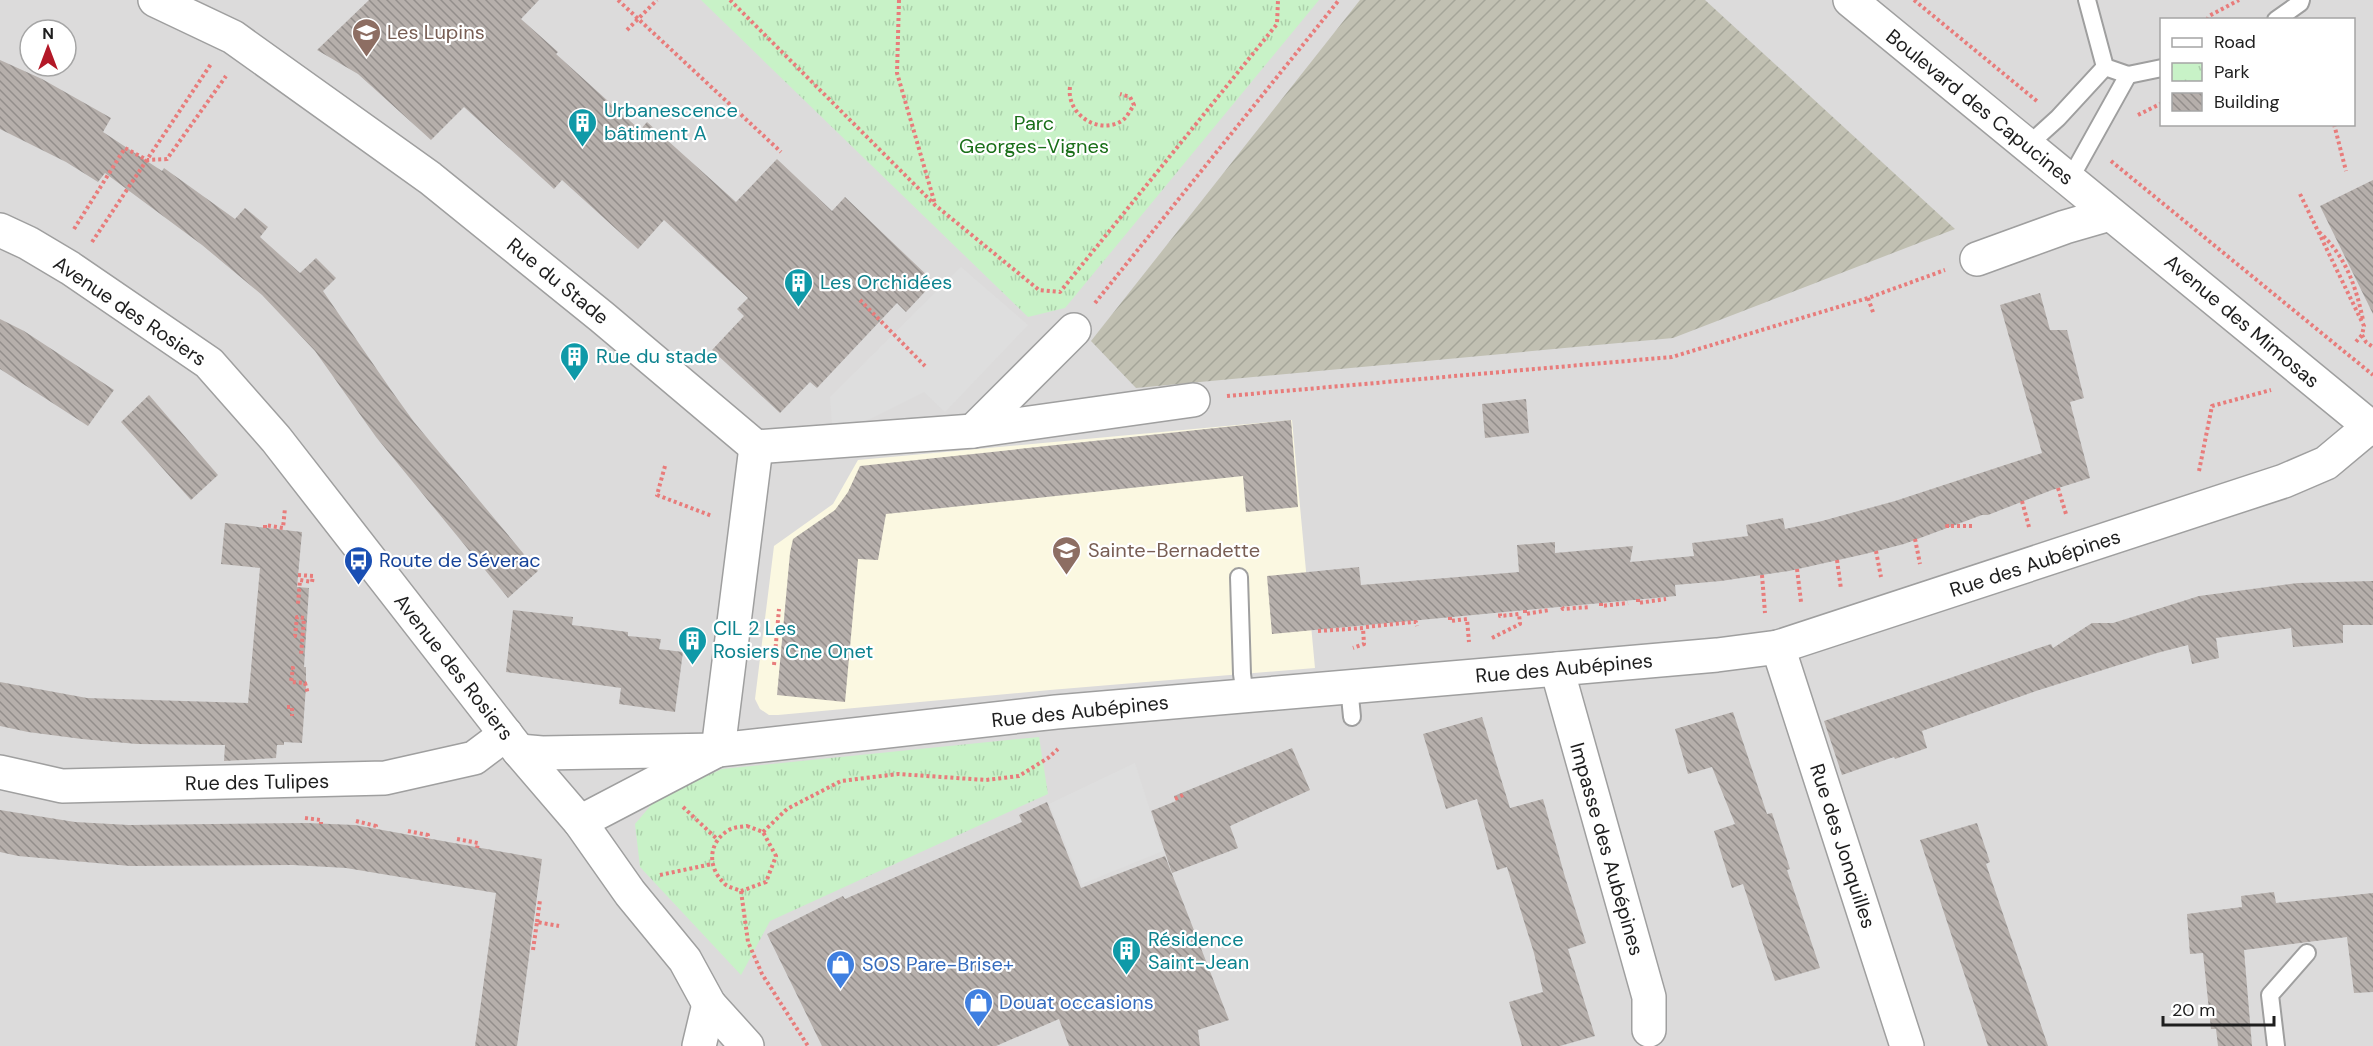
<svg xmlns="http://www.w3.org/2000/svg" width="2373" height="1046" viewBox="0 0 2373 1046" font-family="'DM Sans',sans-serif">
	<defs>
		<pattern id="construction-furrows" width="10" height="10" patternUnits="userSpaceOnUse" patternTransform="scale(1.5)"><rect width="10" height="10" fill="#c1c0b2"/><path d="M-1 1l2-2M0 10L10 0M9 11l2-2" fill="none" stroke="#a5a599"/></pattern>
		<pattern id="park-tufts" width="24" height="20" patternUnits="userSpaceOnUse" patternTransform="scale(1.5)"><rect width="24" height="20" fill="#c8f2c7"/><path d="M3 7l-1-3M5 7V3M7 7l1-3M15 17l-1-3M17 17v-4M19 17l1-3" fill="none" stroke="#abcfaa"/></pattern>
		<pattern id="building-back-hatch" width="6" height="6" patternUnits="userSpaceOnUse" patternTransform="scale(1.5)"><rect width="6" height="6" fill="#b6afab"/><path d="M-1 5l2 2M0 0l6 6M5-1l2 2" fill="none" stroke="#938e8b"/></pattern>
	</defs>
	<rect width="100%" height="100%" fill="#eeeae5"/>
	<!-- residential -->
	<path fill="#dcdbdb" fill-rule="evenodd" d="M0,0H2373V1046H0ZM2162,20H2354V124H2162ZM30,30H66V66H30Z"/>
	<!-- education -->
	<path fill="#fbf8e1" d="M1292,420L1315,668L1050,690L778,715H769L760,709L755,699L774,546L833,504L858,460Z"/>
	<!-- construction -->
	<path fill="url(#construction-furrows)" d="M1360,0H1705L1955,229L1673,338L1136,388L1091,341Z"/>
	<!-- park -->
	<g fill="url(#park-tufts)">
		<path d="M701,0H1319L1065,308L1028,317Z"/>
		<path d="M1039,737L1048,794L770,921L741,975L640,867L635,824L657,798L722,769Z"/>
	</g>
	<!-- parking -->
	<g fill="#dedede">
		<path d="M961,267L1028,325L945,412L924,392L860,424L832,425L830,397Z"/>
		<path d="M1135,763L1163,851L1082,884L1049,804Z"/>
	</g>
	<!-- building -->
	<g fill="url(#building-back-hatch)">
		<path d="M369,0H539L521,19L558,52L556,54L640,130L647,122L736,202L777,159L832,211L845,197L934,282L906,312L897,303L817,388L810,382L780,413L712,350L744,316L737,309L748,298L664,220L638,249L562,180L554,189L464,107L431,140L358,74L317,50Z"/>
		<path d="M0,60L42,79L111,118L103,132L162,171L164,168L235,219L245,208L268,227L260,237L300,273L316,258L336,278L323,291L391,390L414,422L538,571L508,598L376,437L315,351L262,295L202,245L105,173L98,182L66,162L0,129Z"/>
		<path d="M2373,180V314L2320,206Z"/>
		<path d="M2040,293L2050,330H2067L2084,398L2070,402L2090,478L2052,490L1988,515H1982L1904,544L1865,554L1789,571L1721,581L1675,585L1676,596L1272,634L1267,576L1359,567L1361,585L1519,572L1517,545L1555,542V553L1633,546L1630,562L1694,556L1692,543L1748,536L1746,525L1783,518L1785,529L1822,521L1895,501L2042,453L2000,305Z"/>
		<path d="M0,319L24,331L114,390L88,426L0,369Z"/>
		<path d="M149,395L218,475L191,500L121,422Z"/>
		<path d="M1526,399L1529,433L1485,438L1482,404Z"/>
		<path d="M1291,420L1298,507L1246,512L1243,476L886,514L878,560L858,559L845,702L777,695L790,553L793,539L835,510L848,492L860,466Z"/>
		<path d="M225,523L302,532L297,587L309,588L304,667H306V686L302,743L284,742V745H277L276,758L224,761L225,745L137,744L82,739L28,732L0,726V682L87,698L248,703L260,568L221,564Z"/>
		<path d="M2373,581V625H2343V643L2293,647L2291,628L2216,638L2219,658L2192,664L2188,645L2157,653L2036,691L1922,731L1927,748L1895,759L1894,757L1842,775L1824,721L1994,663L2051,644L2053,648L2092,623H2113L2199,596L2298,583Z"/>
		<path d="M513,610L573,617L572,625L628,632V636L661,639L659,649L683,652L675,712L619,704L621,688L506,672Z"/>
		<path d="M1733,712L1767,814L1772,813L1790,869L1787,870L1820,968L1775,981L1743,884L1732,888L1714,831L1735,824L1712,767L1688,774L1675,729Z"/>
		<path d="M1482,717L1510,808L1543,799L1565,877L1586,943L1568,949L1595,1036L1560,1046H1522L1509,1002L1543,992L1534,953L1507,867L1497,870L1477,799L1446,809L1423,734Z"/>
		<path d="M1292,748L1310,790L1230,826L1238,848L1172,873L1151,811L1176,801L1174,796Z"/>
		<path d="M1047,802L1081,888L1165,856L1229,1020L1198,1030L1200,1046H1069L1059,1019L996,1046H822L767,934L843,896L845,899L1022,822L1019,815Z"/>
		<path d="M0,810L75,822L129,825L307,823L355,825L542,859L517,1046H475L496,893L346,868L293,865L130,866L18,856L0,852Z"/>
		<path d="M1977,823L1990,862L1986,864L2048,1046H1988L1920,840Z"/>
		<path d="M2274,892L2276,903L2373,893V992L2354,993L2347,937L2244,950L2252,1046H2218L2216,1029H2211L2203,953L2190,954L2187,914L2242,907L2241,896Z"/>
	</g>
	<g fill="none" stroke-linecap="round" stroke-linejoin="round">
		<defs>
			<g id="service">
				<path d="M2087,0L2105,67L2128,75L2162,68"/>
				<path d="M2276,20L2300,3L2301,0"/>
				<path d="M2027,146L2058,118L2105,67"/>
				<path d="M2070,179L2128,75"/>
				<path d="M1239,577L1242,674L1245,696"/>
				<path d="M1349,686L1352,717"/>
				<path d="M2276,1046L2270,995L2307,953"/>
			</g>
			<g id="minor">
				<path d="M155,0L233,37L430,178L602,317L756,447"/>
				<path d="M1850,0L2373,429"/>
				<path d="M0,230L28,243L70,268L209,363L276,439L519,751L580,822L630,893L685,960L709,1004L747,1046"/>
				<path d="M1977,259L2065,227L2110,214"/>
				<path d="M973,431L1074,330"/>
				<path d="M756,447L973,431L1193,400"/>
				<path d="M1778,647L1907,1046"/>
				<path d="M1557,669L1649,997V1030"/>
				<path d="M718,750L756,447"/>
				<path d="M519,751L542,753L718,750L1056,712L1557,669L1717,655L1778,647L2284,481L2326,463L2369,427"/>
				<path d="M0,772L62,786L385,778L474,758L506,734"/>
				<path d="M580,822L714,752"/>
				<path d="M699,1046L709,1004"/>
			</g>
		</defs>
		<!-- service casing -->
		<use href="#service" stroke="#9f9f9f" stroke-width="20"/>
		<!-- minor casing -->
		<use href="#minor" stroke="#9f9f9f" stroke-width="36"/>
		<!-- path -->
		<g stroke="#e87c7b" stroke-width="4" stroke-dasharray="3 3" stroke-linecap="butt">
			<path d="M618,0L781,152"/>
			<path d="M730,0L935,205L1039,290L1060,292L1277,24L1278,0"/>
			<path d="M899,0L897,73L935,204"/>
			<path d="M1914,0L2038,102"/>
			<path d="M2207,20L2209,16L2239,0"/>
			<path d="M627,30L657,0"/>
			<path d="M1070,87C1066,115 1100,136 1123,120C1127,117 1131,109 1134,105L1130,97L1120,94"/>
			<path d="M2138,115L2162,103"/>
			<path d="M2334,124L2346,171"/>
			<path d="M2111,161L2373,375"/>
			<path d="M2300,194L2364,326L2362,335L2354,344"/>
			<path d="M74,229L125,148L147,160L167,159L226,76"/>
			<path d="M2319,232C2345,255 2356,286 2363,320"/>
			<path d="M92,242L211,64"/>
			<path d="M1868,298L1874,315"/>
			<path d="M860,300L925,366"/>
			<path d="M1095,303L1339,0"/>
			<path d="M2362,335L2366,342L2373,347"/>
			<path d="M1227,396L1672,357L1868,298L1945,270"/>
			<path d="M665,466L657,495L712,516"/>
			<path d="M2199,471L2212,406L2271,390"/>
			<path d="M2058,488L2066,514"/>
			<path d="M2022,501L2029,527"/>
			<path d="M1949,526H1947H1974"/>
			<path d="M265,528V525L283,528L285,508"/>
			<path d="M1915,539L1920,564"/>
			<path d="M1876,551L1881,577"/>
			<path d="M1837,560L1841,589"/>
			<path d="M1797,569L1801,602"/>
			<path d="M298,575L313,576L312,582L300,580L298,604"/>
			<path d="M1762,575L1765,613"/>
			<path d="M1638,599V603L1666,599"/>
			<path d="M1601,603V606L1628,603"/>
			<path d="M1562,607L1563,609L1590,607"/>
			<path d="M1525,610V614L1550,610"/>
			<path d="M1450,617V621L1467,619L1469,642"/>
			<path d="M1366,627L1413,622H1416L1417,626"/>
			<path d="M1318,631L1363,628L1364,644L1353,648"/>
			<path d="M294,636H295L297,617L304,618L301,655"/>
			<path d="M1492,638L1520,624L1519,614L1500,616V612"/>
			<path d="M774,665L779,609"/>
			<path d="M291,668H293L291,682L305,683L308,694"/>
			<path d="M287,707H292V716"/>
			<path d="M1175,799L1185,794"/>
			<path d="M683,807L717,839"/>
			<path d="M305,818L321,820V824"/>
			<path d="M356,821L376,826L375,829"/>
			<path d="M747,826L763,832L776,856L766,882L741,891C736,889 727,887 724,883C707,867 708,842 729,830C734,827 741,827 747,826Z"/>
			<path d="M408,831L428,835L427,839"/>
			<path d="M763,832L787,809L841,781L898,774L986,780L1019,776L1048,758L1058,749"/>
			<path d="M457,839L478,843L477,848"/>
			<path d="M660,875L712,864"/>
			<path d="M741,891L748,942L762,974L808,1046"/>
			<path d="M537,922L540,900"/>
			<path d="M533,950L537,922L559,926"/>
		</g>
		<!-- service -->
		<use href="#service" stroke="#fff" stroke-width="16"/>
		<!-- minor -->
		<use href="#minor" stroke="#fff" stroke-width="33"/>
	</g>
	<!-- icons -->
	<defs>
		<symbol id="school-pin" viewBox="-11 -11 22 30"><path d="M0 17L-7.5 6A9.5 9.5 0 1 1 7.5 6Z" fill="#8d6e63" stroke="#fff"/><path d="M0-5L7-2L0 1L-7-2ZM-4 1L0 2.5L4 1V4Q0 6-4 4Z" fill="#fff"/></symbol>
		<symbol id="building-pin" viewBox="-11 -11 22 30"><path d="M0 17L-7.5 6A9.5 9.5 0 1 1 7.5 6Z" fill="#0f9aa8" stroke="#fff"/><path d="M-4-6H4V6H1V3H-1V6H-4ZM-2.5-4.3h1.7v1.8h-1.7ZM.8-4.3h1.7v1.8H.8ZM-2.5-1h1.7V.8h-1.7ZM.8-1h1.7V.8H.8Z" fill="#fff"/></symbol>
		<symbol id="bus-pin" viewBox="-11 -11 22 30"><path d="M0 17L-7.5 6A9.5 9.5 0 1 1 7.5 6Z" fill="#1a4fb4" stroke="#fff"/><path d="M-5-6H5V4H4V6H2V4H-2V6H-4V4H-5ZM-3.5-4V0h7V-4ZM-3.5 1.2v1.5H-2V1.2ZM2 1.2v1.5H3.5V1.2Z" fill="#fff"/></symbol>
		<symbol id="shop-pin" viewBox="-11 -11 22 30"><path d="M0 17L-7.5 6A9.5 9.5 0 1 1 7.5 6Z" fill="#3f7fe0" stroke="#fff"/><path d="M-5-2.5h2.3a2.7 3.5 0 0 1 5.4 0H5L5.5 6h-11ZM-1.5-2.5h3a1.5 2.3 0 0 0-3 0Z" fill="#fff"/></symbol>
	</defs>
	<g fill-rule="evenodd">
		<use href="#school-pin" x="350" y="16" width="33" height="45"/>
		<use href="#building-pin" x="566" y="106" width="33" height="45"/>
		<use href="#building-pin" x="782" y="266" width="33" height="45"/>
		<use href="#building-pin" x="558" y="340" width="33" height="45"/>
		<use href="#school-pin" x="1050" y="534" width="33" height="45"/>
		<use href="#bus-pin" x="342" y="544" width="33" height="45"/>
		<use href="#building-pin" x="676" y="624" width="33" height="45"/>
		<use href="#building-pin" x="1110" y="934" width="33" height="45"/>
		<use href="#shop-pin" x="824" y="948" width="33" height="45"/>
		<use href="#shop-pin" x="962" y="986" width="33" height="45"/>
	</g>
	<g text-anchor="middle" stroke-width="4.5" stroke-linejoin="round" paint-order="stroke">
		<!-- education labels -->
		<g font-size="20" fill="#785e54" stroke="#fff" text-anchor="start">
			<text x="387" y="39">Les Lupins</text>
			<text x="1088" y="557">Sainte-Bernadette</text>
		</g>
		<!-- street labels -->
		<g font-size="20" fill="#1e1e1e" stroke="#fff">
			<text transform="translate(1980 107) rotate(39)" y="7">Boulevard des Capucines</text>
			<text transform="translate(558 281) rotate(39)" y="7">Rue du Stade</text>
			<text transform="translate(130 311) rotate(34)" y="7">Avenue des Rosiers</text>
			<text transform="translate(2242 321) rotate(40)" y="7">Avenue des Mimosas</text>
			<text transform="translate(2035 563) rotate(-18)" y="7">Rue des Aubépines</text>
			<text transform="translate(454 667) rotate(52)" y="7">Avenue des Rosiers</text>
			<text transform="translate(1564 668) rotate(-5)" y="7">Rue des Aubépines</text>
			<text transform="translate(1080 711) rotate(-6)" y="7">Rue des Aubépines</text>
			<text transform="translate(257 782) rotate(-1)" y="7">Rue des Tulipes</text>
			<text transform="translate(1843 846) rotate(72)" y="7">Rue des Jonquilles</text>
			<text transform="translate(1607 849) rotate(74)" y="7">Impasse des Aubépines</text>
		</g>
		<!-- culture labels -->
		<g font-size="20" fill="#0d838f" stroke="#fff" text-anchor="start">
			<text x="604" y="117">Urbanescence<tspan x="604" dy="23">bâtiment A</tspan></text>
			<text x="820" y="289">Les Orchidées</text>
			<text x="596" y="363">Rue du stade</text>
			<text x="713" y="635">CIL 2 Les<tspan x="713" dy="23">Rosiers Cne Onet</tspan></text>
			<text x="1148" y="946">Résidence<tspan x="1148" dy="23">Saint-Jean</tspan></text>
		</g>
		<!-- park labels -->
		<g font-size="20" fill="#1a6f19" stroke="#fff">
			<text x="1034" y="130">Parc<tspan x="1034" dy="23">Georges-Vignes</tspan></text>
		</g>
		<!-- transit labels -->
		<g font-size="20" fill="#164399" stroke="#fff" text-anchor="start">
			<text x="379" y="567">Route de Séverac</text>
		</g>
		<!-- shop labels -->
		<g font-size="20" fill="#366cbe" stroke="#fff" text-anchor="start">
			<text x="862" y="971">SOS Pare-Brise+</text>
			<text x="999" y="1009">Douat occasions</text>
		</g>
	</g>
	<!-- legend -->
	<rect x="2160" y="18" width="195" height="108" fill="#ffffff" stroke="#a5a5a5" stroke-width="1.5"/>
	<rect x="2172" y="38" width="30" height="9" fill="#ffffff" stroke="#a5a5a5" stroke-width="1.5"/>
	<text x="2214" y="48" font-size="18" fill="#1e1e1e">Road</text>
	<rect x="2172" y="63" width="30" height="18" fill="url(#park-tufts)" stroke="#a5a5a5" stroke-width="1.5"/>
	<text x="2214" y="78" font-size="18" fill="#1e1e1e">Park</text>
	<rect x="2172" y="93" width="30" height="18" fill="url(#building-back-hatch)" stroke="#a5a5a5" stroke-width="1.5"/>
	<text x="2214" y="108" font-size="18" fill="#1e1e1e">Building</text>
	<!-- north arrow -->
	<g transform="translate(48 48)"><circle r="28" fill="#ffffff" stroke="#a5a5a5" stroke-width="1.5"/>
	<path d="M0-4.5L10 22L0 15L-10 22Z" fill="#b31827"/>
	<text y="-9" font-size="16" font-weight="bold" text-anchor="middle" fill="#1e1e1e">N</text>
	</g>
	<!-- scale -->
	<path d="M2163 1016v9h111v-9" fill="none" stroke="#1e1e1e" stroke-width="3"/>
	<text x="2172" y="1016" font-size="18" fill="#1e1e1e" stroke="#ffffff" stroke-width="4.5" paint-order="stroke">20 m</text>
</svg>
